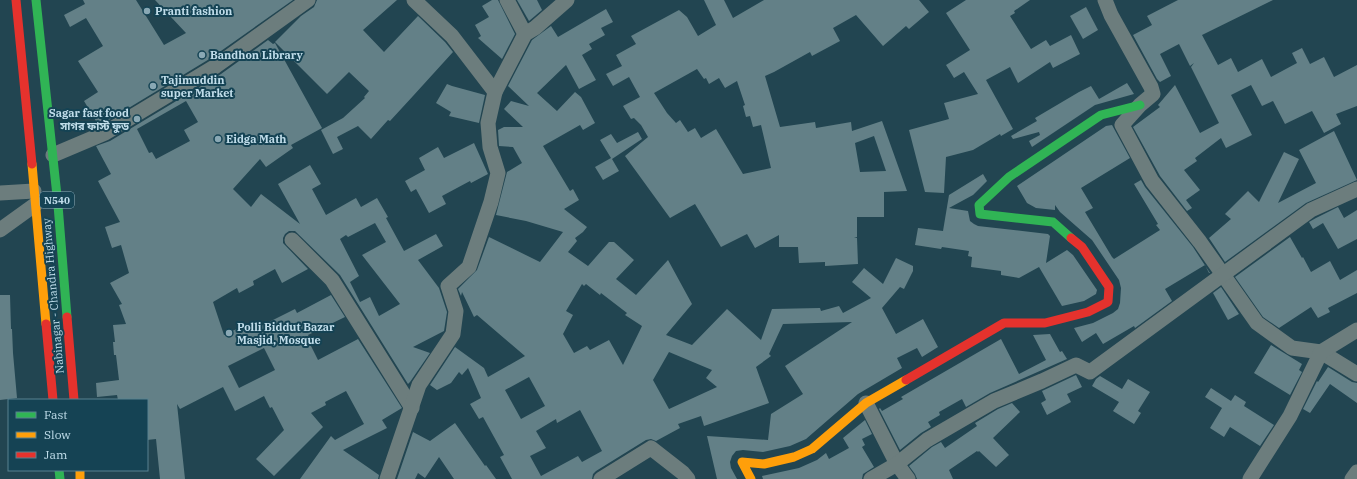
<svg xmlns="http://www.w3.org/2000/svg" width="1357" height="479" viewBox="0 0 1357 479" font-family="'IBM Plex Serif','Noto Sans Bengali',serif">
	<rect width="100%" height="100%" fill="#224551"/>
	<!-- building -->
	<g fill="#638087" fill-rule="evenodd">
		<path d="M83,0H136L164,45L186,33L155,0H293L211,58L99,126L84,101L98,92L78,61L103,46L86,18L70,27L64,15L85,4Z"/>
		<path d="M317,0H397L363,30L384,52L418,16L445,42L453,52L413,96L390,121L388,120L371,139L358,126L337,137L343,149L333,154L321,130L343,118L365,98L364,97L369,91L349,72L327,94L275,42L301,16L314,7Z"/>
		<path d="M492,0H498L515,34L502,59L478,38L481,36L475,25L489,17L482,6Z"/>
		<path d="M517,0H537L542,10L529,21Z"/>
		<path d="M704,0H724L733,18L764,0H919L929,12L909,29L906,26L883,46L856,15L833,28L840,41L812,56L810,52L774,72L765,76L780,127L815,122L816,128L851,122L852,131L882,121L907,191L884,192V217H857V237H854L857,238L858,264L825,266V262L799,263L798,247H779V235L755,248L747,234L721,247L695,204L670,218L625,156L648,137L641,125L634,118L631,119L623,106L640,97L629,77L613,86L606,74L622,66L616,55L636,44L631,36L679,10L687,17L698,36L716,25ZM697,69L704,79L706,78L709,84L719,78L725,88L737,81L745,105L743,106L746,117L750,116L753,127L761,125L771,168L743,174L716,129L701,138L695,128L688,132L680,120L676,123L667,113L654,93ZM874,136L886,171L860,172L855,143Z"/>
		<path d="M966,0H1030L1014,11L1015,13L1010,16L1031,49L1046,40L1050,46L1071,35L1080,54L1053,68L1050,62L1018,83L1010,67L986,80L1013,129L1001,136L1000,134L973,150L946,157L944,193L925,192L909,130L949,119L944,103L978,94L964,72L954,78L946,65L970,50L946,13Z"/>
		<path d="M1178,0H1273L1202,35L1218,65L1231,58L1238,72L1262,59L1271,77L1297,63L1292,53L1302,48L1310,64L1324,57L1334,77L1357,65V106L1336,114L1341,124L1324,133L1312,111L1285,124L1273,101L1262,106L1251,85L1231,95L1252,135L1226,148L1221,138L1195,158L1197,161L1184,170L1200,190L1186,200L1192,208L1187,211L1160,176L1133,127L1160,107L1158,105L1175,85L1200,133L1219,123L1191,67L1194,63L1190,66L1179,44L1160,54L1171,76L1160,82L1157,79L1133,35L1152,25L1147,16Z"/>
		<path d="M1086,7L1098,30L1083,39L1070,16Z"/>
		<path d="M606,9L613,22L601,28L605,35L589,44L592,49L582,55L596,80L579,89L566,65L537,93L557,111L575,92L581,97L595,123L583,130L580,125L543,146L570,191L573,189L579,200L564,209L587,227L583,232L575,238L577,241L568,252L588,266L609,242H614L634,260L616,279L636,295L668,260L692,304L666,335L692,345L727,309L761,340L772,309L820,308L821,311L839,306L843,313L871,298L852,282L864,268L883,284L896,258L913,266V271L904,289L900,287L882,308L896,334L923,319L938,347L922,357L917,348L897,358L902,368L858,394L806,439L790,446L763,452L743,450L736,451L732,456L730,462L731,468L737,479H717L707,436L768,440L771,414L803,394L785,366L852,322L783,324L769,354L771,356L756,367L769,403L704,426L701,416L678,424L680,428L656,441L651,439L646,440L596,471L593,474L592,479H512L500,457L504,455L483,417L479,419L470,404L481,398L468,368L462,375L459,372L451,383L437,390L430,385L455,347L484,368L488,377L525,356L477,315L474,317L462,292L461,296L458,289L477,270L489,237L540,262L563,232L526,221L496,215L507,172L522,163L513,147L499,146L498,130L504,127H523L504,109L511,101L529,106L508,86L532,40L551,26L558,37ZM582,284L584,286L586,284L600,295L601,293L627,313L625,315L642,326L623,365L609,340L590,350L587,346L574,353L563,334L573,315L566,311ZM669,352L712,370L706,378L717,387L669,409L653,380ZM529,377L545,406L521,419L505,390ZM580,410L602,451L582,462L578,456L541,476L530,456L546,448L536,431L556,419L557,423Z"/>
		<path d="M268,40L273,44L275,43L322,128L291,145L293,148L266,167L260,159L233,189L251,207L261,194L300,224L278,184L310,165L321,184L312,189L326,215L356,198L361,207L377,198L388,217L386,218L404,251L436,234L443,246L418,260L439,288L447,312L444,331L413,347L430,353L410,382L408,384L340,275L295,231H289L285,234L283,238V243L308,269L282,283L275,269L253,281L254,285L239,293L237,288L213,302L224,335L247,324L251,331L295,309L297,313L331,295L345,317L308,335L309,337L307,338L318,360L358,339L402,408L382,420L387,428L343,450L379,475L378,479H300L331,436L335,440L364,424L346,391L325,402L326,405L311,413L323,427L274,476L256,459L284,430L272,407L270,408L264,396L235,411L223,387L180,409L177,404L185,479H160L156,439L147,440V400H118L117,395L97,397L96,383L119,380L116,355H114L113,342H115L113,325L126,324L119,305L122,304L110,283L129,273L121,245L112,248L105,227L120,222L98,181L111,174L96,146L110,141L221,74ZM186,101L198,122L184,130L190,141L156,159L152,152L149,153L137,129ZM375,223L386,242L362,255L400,304L379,316L370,297L360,302L350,282L359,276L340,239L346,235L348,237ZM264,348L275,370L239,388L228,366Z"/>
		<path d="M1127,83L1134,94L1095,105L1032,147L1029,141L1040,135L1039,132L1013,139L1011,136L1037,121L1035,118L1079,92L1091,86L1099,99Z"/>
		<path d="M447,84L452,86L485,95L479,123L449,116L451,112L436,103Z"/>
		<path d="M1112,125L1130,158L1081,188L1093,208L1085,212L1112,257L1114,259L1160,230L1156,225L1158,224L1134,184L1141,180L1145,187L1193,247L1210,273H1209L1205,265L1165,289L1172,301L1135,328L1134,326L1103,344L1096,333L1082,342L1074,328L1093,323L1113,313L1118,309L1120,303L1121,288L1119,280L1092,240L1060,212L1055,205V210L1036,208L1027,203L1017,186L1106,126Z"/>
		<path d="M1334,131L1357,180L1306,203L1225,262L1209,238L1231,219L1225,214L1248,191L1259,202L1284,152L1299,159L1278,203L1316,183L1299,150Z"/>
		<path d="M638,132L642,139L612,159L619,171L603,180L595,167L611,158L600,140L611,134L617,143Z"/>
		<path d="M474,143L488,174L471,183L470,181L442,196L446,204L429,213L416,189L411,192L405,181L425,170L419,158L438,147L444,158Z"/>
		<path d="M983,174L987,181L973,195L949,208L968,211L970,221L974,224L978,226L1048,234L1050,236L1046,263L1067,250L1073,255L1097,290L1096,294L1084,301L1062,306L1039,267L1019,278L1001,275V271L971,267L972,257L968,256L969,251L942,247L941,249L915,245L918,228L943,231L949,195Z"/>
		<path d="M1338,207L1344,218L1357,210V239L1338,249L1323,223L1313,229L1309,222L1316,218Z"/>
		<path d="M1290,237L1302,258L1303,257L1311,272L1330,261L1340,280L1357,270V293L1328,308L1330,312L1318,318L1311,307L1279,328L1263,317L1235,277Z"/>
		<path d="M1221,287L1239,314L1228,320L1213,293Z"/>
		<path d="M0,295H10L11,329H12L13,353L17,398L0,400Z"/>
		<path d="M1050,334L1060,352L1062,351L1067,359L990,393L966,407L962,399L939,412L940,415L928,422L931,427L921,433L900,450L879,409L880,408L882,411L903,399L901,397L1001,339L1019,374L1046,360L1033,335Z"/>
		<path d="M1271,345L1302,364L1299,370L1302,372L1290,395L1254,373Z"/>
		<path d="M1328,367L1352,382L1357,383V403L1330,384L1310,413L1303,409L1317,381L1318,382Z"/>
		<path d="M1076,375L1082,387L1067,394L1071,402L1047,415L1041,403L1046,400L1042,391Z"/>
		<path d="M1100,376L1122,389L1128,379L1150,392L1138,411L1141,413L1134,424L1113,411L1119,402L1092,386L1096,379Z"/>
		<path d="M1211,388L1231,401L1235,395L1246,402L1244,406L1274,425L1260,446L1230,427L1224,437L1210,428L1222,408L1205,397Z"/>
		<path d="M1012,403L1020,412L993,438L1009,455L996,467L979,451L978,452L977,451L949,470L953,479H917L915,474L909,466L932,447L941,442L945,448L977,426L975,423L998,409Z"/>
		<path d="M865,420L872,434L862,439L865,445L862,447L874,467L863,474L862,479H763L762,476L799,468L817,460L826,453L829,459L849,448L843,438Z"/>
		<path d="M455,423L485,466L486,465L496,479H454L439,457L425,478L418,473L415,479H397L413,432L430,441Z"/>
	</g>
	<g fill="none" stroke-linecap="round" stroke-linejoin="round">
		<!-- street -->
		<g stroke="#6c7d7d" stroke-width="15">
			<path d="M507,0L525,34"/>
			<path d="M1105,0L1111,15L1151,87L1153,94L1140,105L1122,125L1152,181L1200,242L1257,323L1292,348L1321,352L1357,374"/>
			<path d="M495,92L525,34L535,28L567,0"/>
			<path d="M53,155L105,133L216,66L308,0"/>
			<path d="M0,193L34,191"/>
			<path d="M0,230L36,204"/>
			<path d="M292,240L332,280L412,408"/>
			<path d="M866,403L897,464L908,479"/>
			<path d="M387,479L419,385L453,334L456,311L448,286L469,267L491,202L498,173L490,147L488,123L495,92L452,36L414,0"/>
			<path d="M601,479L651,448L683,473L688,479"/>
			<path d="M871,479L897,464L927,440L994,401L1042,381L1076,365L1090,372L1311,210L1357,189"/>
			<path d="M1250,479L1290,416L1321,352L1357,330"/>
			<path d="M1352,479L1357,472"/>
		</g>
		<!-- fast -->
		<g stroke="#30b455" stroke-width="9">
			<path d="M36,0L58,205L67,317"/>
			<path d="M1071,238L1053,222L980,214L979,205L1009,177L1101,115L1140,105"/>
			<path d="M59,470L60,479"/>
		</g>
		<!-- slow -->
		<g stroke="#ff9f0a" stroke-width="9">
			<path d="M32,164L46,324"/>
			<path d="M80,470V479"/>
			<path d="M751,479L742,462L764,464L794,457L812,449L866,403L906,380"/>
		</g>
		<!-- jam -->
		<g stroke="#e5322d" stroke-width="9">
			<path d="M16,0L32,164"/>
			<path d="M67,317L74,400"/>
			<path d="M46,324L53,400"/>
			<path d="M906,380L1004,323H1045L1088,312L1108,302L1109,287L1082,247L1071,238"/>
		</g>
	</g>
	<!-- markers -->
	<g fill="#89a8b4" stroke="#154354" stroke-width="1.5">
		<circle cx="147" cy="11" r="4"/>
		<circle cx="202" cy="55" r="4"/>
		<circle cx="153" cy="86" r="4"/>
		<circle cx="137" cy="119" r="4"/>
		<circle cx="218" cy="139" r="4"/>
		<circle cx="229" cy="333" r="4"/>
	</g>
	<g text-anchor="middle" stroke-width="4" stroke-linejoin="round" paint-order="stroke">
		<!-- shield labels -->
		<rect fill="#154354" stroke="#8dafbd" stroke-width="1" x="40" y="192" width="34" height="16" rx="3"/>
		<g font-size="10" font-weight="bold" fill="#c0ddea">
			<text x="57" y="204">N540</text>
		</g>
		<!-- poi labels -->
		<g font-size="11" font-weight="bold" fill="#c0ddea" stroke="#154354" text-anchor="start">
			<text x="155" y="15">Pranti fashion</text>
			<text x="210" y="59">Bandhon Library</text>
			<text x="161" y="84">Tajimuddin<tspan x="161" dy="13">super Market</tspan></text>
			<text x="129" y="117" text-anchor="end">Sagar fast food<tspan x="129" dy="13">সাগর ফাস্ট ফুড</tspan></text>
			<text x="226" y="143">Eidga Math</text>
			<text x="237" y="331">Polli Biddut Bazar<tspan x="237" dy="13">Masjid, Mosque</tspan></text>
		</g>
		<!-- street labels -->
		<g font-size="11" fill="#c0ddea" stroke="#154354">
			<text transform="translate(53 296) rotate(-95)" y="4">Nabinagar - Chandra Highway</text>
		</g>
	</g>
	<!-- legend -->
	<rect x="8" y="399" width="140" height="72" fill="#154354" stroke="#598190"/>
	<rect x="16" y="412" width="20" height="6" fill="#30b455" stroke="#598190"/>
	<text x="44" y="419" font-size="12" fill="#c0ddea">Fast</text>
	<rect x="16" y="432" width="20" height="6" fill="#ff9f0a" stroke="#598190"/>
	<text x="44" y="439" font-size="12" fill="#c0ddea">Slow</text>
	<rect x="16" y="452" width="20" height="6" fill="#e5322d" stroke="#598190"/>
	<text x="44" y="459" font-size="12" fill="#c0ddea">Jam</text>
</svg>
